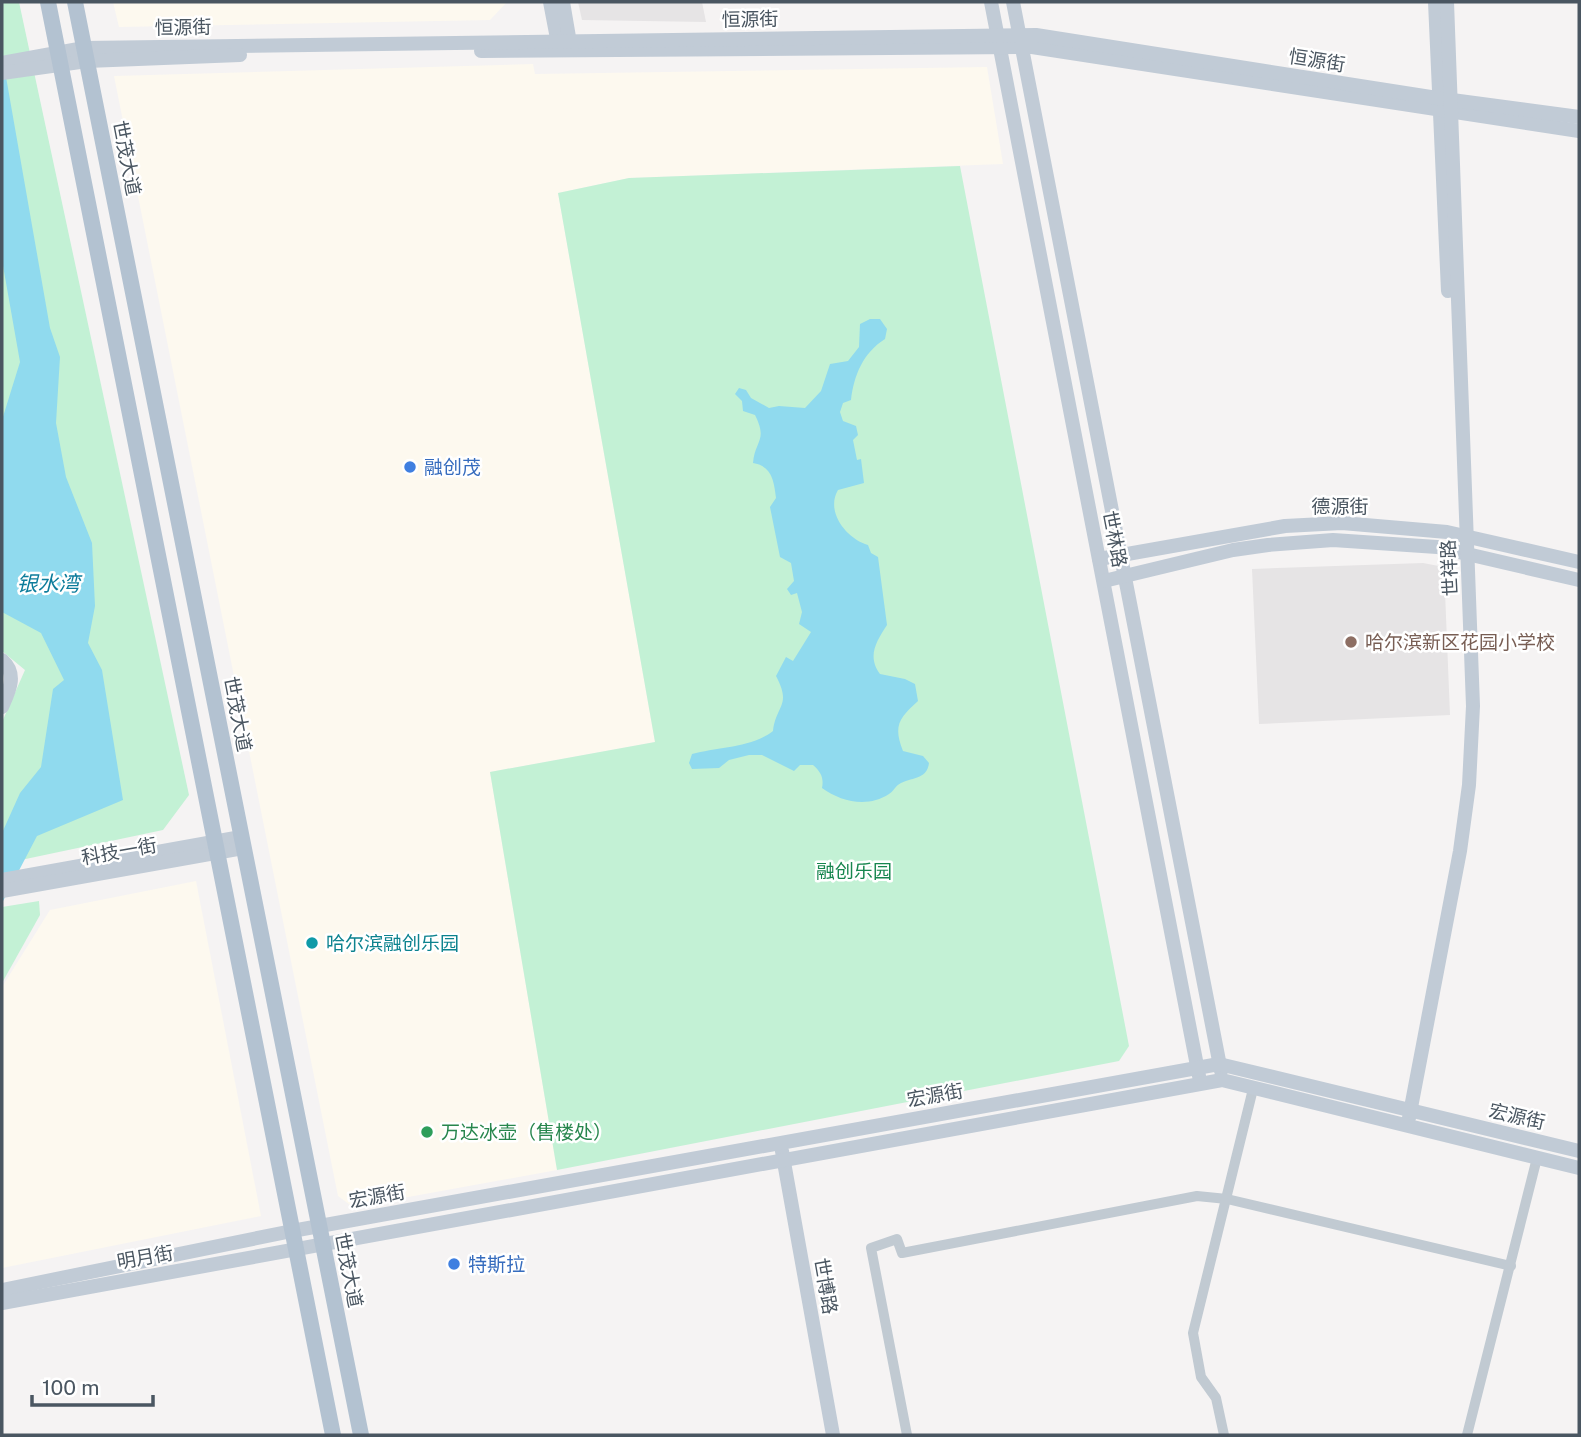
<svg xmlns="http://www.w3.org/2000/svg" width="1581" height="1437" viewBox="0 0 1581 1437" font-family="'Public Sans','Noto Sans SC',sans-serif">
	<rect width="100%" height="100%" fill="#f5f3f3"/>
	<!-- commercial -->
	<g fill="#fdf9ef">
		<path d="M113,2H507L490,20L119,27Z"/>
		<path d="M533,64L535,74L987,67L1003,164L629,178L558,193L655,742L490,772L557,1170L353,1207L338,1196L114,76Z"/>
		<path d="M196,881L261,1216L2,1268V987L50,910Z"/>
	</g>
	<!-- education -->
	<g fill="#e6e4e5">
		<path d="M578,2H702L706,22L582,20Z"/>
		<path d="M1423,563L1444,567L1450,715L1259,724L1252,569Z"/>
	</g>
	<!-- green -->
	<g fill="#c3f1d5">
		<path d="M2,2H19L189,795L163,830L2,864V722L25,670L2,651Z"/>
		<path d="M960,166L1129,1046L1119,1061L557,1170L490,772L655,742L558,193L629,178Z"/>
		<path d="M39,901L40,915L2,983V907Z"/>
	</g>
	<!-- water -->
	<g fill="#90daee">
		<path d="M2,54L50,328L60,357L56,423L66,477L92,543L95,606L88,643L102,670L123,800L37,836L2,903V833L20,793L41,767L53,689L64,680L41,633L2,612V420L20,362L2,260Z"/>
		<path d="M870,319H880L887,329L885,339C863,353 854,375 851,400L843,403L840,412L843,421L856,426L858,435L853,440L857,460L861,459L864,483L838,490C825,512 847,539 868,545L871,553L878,557L887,625C876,642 867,656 880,674L905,679L915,684L918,701C899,718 893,726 903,751L923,756L929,763C927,779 914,777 901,783C895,786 894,791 889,794C868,808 841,802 822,788C824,778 821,772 813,765H800L794,771L762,755H749L729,760L719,768L692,769L689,763L692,754C717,747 751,748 773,731C776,705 792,706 776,676L786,657L793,661L811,632L799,624L802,612L797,593L791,595L787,589L794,581L791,563L780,557L770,507L776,498C774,481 772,466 753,463C755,440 768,441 755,415L743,411L742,401L735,394L739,388L746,390L751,398L769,408L779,406L805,408L821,391L830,364L848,361L859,347L860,324Z"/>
	</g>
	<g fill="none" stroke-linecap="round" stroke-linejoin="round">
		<!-- street -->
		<g stroke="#c1cad2" stroke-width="10">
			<path d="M907,1435L871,1248L897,1239L902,1253L1197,1196L1227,1199L1511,1266"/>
			<path d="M1224,1435L1216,1398L1201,1377L1193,1333L1253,1089"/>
			<path d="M1467,1435L1537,1158"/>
		</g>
		<!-- secondary -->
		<g stroke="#c1cbd6" stroke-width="14">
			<path d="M550,2L559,49"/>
			<path d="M563,2L571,49"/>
			<path d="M991,2L1199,1076"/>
			<path d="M1013,2L1221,1071"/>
			<path d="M1435,2L1448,291"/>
			<path d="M481,51L1032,47L1579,131"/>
			<path d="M2,63L84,48L1036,35L1437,98L1579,117"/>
			<path d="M2,73L87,61L240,55"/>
			<path d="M1099,559L1285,526L1342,523L1447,532L1579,562"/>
			<path d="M1104,581L1233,550L1268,545L1333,540L1437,547L1579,580"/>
			<path d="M2,660C18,674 9,691 2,707"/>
			<path d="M2,880L241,837"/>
			<path d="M2,891L243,848"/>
			<path d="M1409,1118L1460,851L1469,785L1473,706L1447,2"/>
			<path d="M782,1151L833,1435"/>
			<path d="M2,1290L292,1231L1219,1064L1579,1151"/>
			<path d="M2,1303L1222,1080L1579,1168"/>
		</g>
		<!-- primary -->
		<g stroke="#b3c2d1" stroke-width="16">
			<path d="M48,2L333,1435"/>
			<path d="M75,2L361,1435"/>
		</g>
	</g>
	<!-- markers -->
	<g fill="#3f7fe0" stroke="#fff" stroke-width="2.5">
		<circle cx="410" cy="467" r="7"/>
		<circle cx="454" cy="1264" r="7"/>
	</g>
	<circle fill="#8d6e63" stroke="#fff" stroke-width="2.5" cx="1351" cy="642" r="7"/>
	<circle fill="#0f9aa8" stroke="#fff" stroke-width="2.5" cx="312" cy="943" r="7"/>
	<circle fill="#2e9e5b" stroke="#fff" stroke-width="2.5" cx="427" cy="1132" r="7"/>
	<g text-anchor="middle" stroke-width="5" stroke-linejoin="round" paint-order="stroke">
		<!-- street labels -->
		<g font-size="19" fill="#4a5661" stroke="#fff">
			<text transform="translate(750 19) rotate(-1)" y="7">恒源街</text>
			<text transform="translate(183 27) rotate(-1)" y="7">恒源街</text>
			<text transform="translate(1317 60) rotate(9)" y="7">恒源街</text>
			<text transform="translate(127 158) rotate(79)" y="7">世茂大道</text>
			<text x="1340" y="513">德源街</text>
			<text transform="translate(1115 539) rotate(79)" y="7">世林路</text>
			<text transform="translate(1449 568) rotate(-93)" y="7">世祥路</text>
			<text transform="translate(238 714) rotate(79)" y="7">世茂大道</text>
			<text transform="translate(119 851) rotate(-10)" y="7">科技一街</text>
			<text transform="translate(935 1095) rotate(-10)" y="7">宏源街</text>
			<text transform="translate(1517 1116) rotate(13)" y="7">宏源街</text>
			<text transform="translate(377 1196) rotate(-10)" y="7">宏源街</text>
			<text transform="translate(145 1257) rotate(-10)" y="7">明月街</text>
			<text transform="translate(349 1270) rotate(79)" y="7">世茂大道</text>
			<text transform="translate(826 1286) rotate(80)" y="7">世博路</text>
		</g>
		<!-- shop labels -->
		<g font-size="19" fill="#366cbe" stroke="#fff" text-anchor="start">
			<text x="424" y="474">融创茂</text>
			<text x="468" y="1271">特斯拉</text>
		</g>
		<!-- education labels -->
		<g font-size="19" fill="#785e54" stroke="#fff" text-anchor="start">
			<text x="1365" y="649">哈尔滨新区花园小学校</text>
		</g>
		<!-- park labels -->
		<g font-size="19" fill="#17864f" stroke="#fff">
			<text x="854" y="878">融创乐园</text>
		</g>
		<!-- culture labels -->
		<g font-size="19" fill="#0d838f" stroke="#fff" text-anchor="start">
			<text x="326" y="950">哈尔滨融创乐园</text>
		</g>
		<!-- leisure labels -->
		<g font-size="19" fill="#27864d" stroke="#fff" text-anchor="start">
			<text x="441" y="1139">万达冰壶（售楼处）</text>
		</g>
		<!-- water labels -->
		<g font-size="21" font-style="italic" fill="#0c7c9b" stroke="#fff">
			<text x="48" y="591">银水湾</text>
		</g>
	</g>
	<!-- border -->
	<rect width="1581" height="1437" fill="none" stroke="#4a5661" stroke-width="7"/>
	<!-- scale -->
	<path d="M32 1395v10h121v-10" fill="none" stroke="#4a5661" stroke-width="3.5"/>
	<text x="42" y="1395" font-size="21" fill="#4a5661" stroke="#ffffff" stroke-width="5" paint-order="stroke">100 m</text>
</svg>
